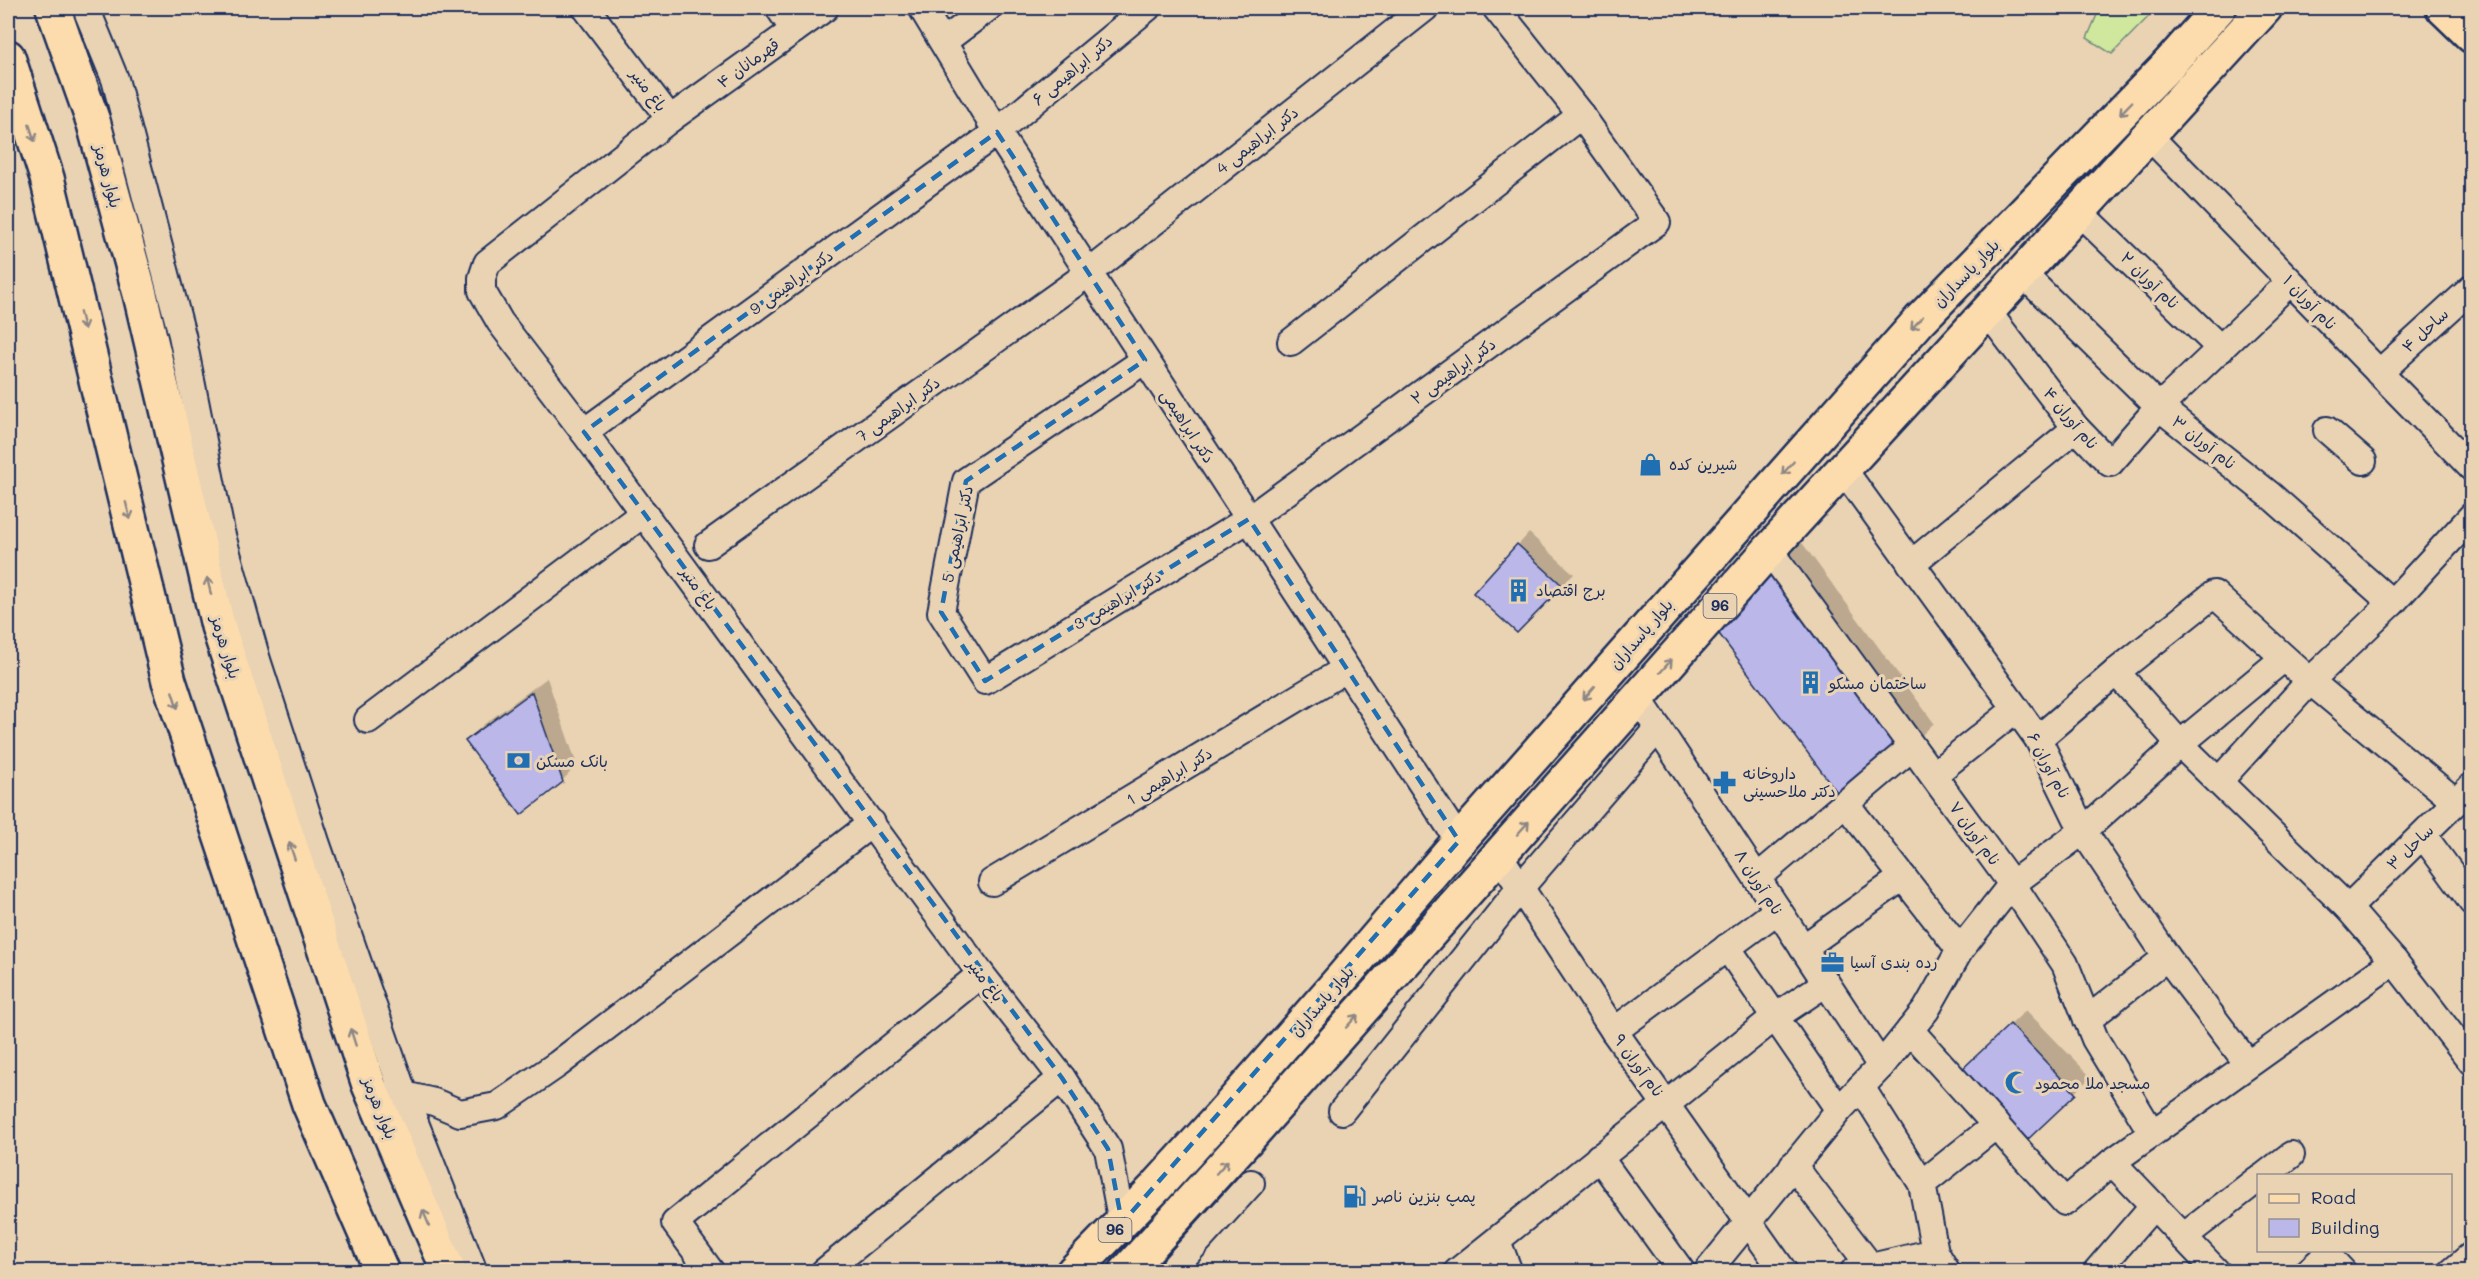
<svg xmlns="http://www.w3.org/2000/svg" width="2479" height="1279" viewBox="0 0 2479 1279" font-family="Mali,'Playpen Sans Arabic',sans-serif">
	<rect width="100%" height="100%" fill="#ead3b3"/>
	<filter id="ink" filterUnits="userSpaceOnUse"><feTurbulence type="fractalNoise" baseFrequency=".0167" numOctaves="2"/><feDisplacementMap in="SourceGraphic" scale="12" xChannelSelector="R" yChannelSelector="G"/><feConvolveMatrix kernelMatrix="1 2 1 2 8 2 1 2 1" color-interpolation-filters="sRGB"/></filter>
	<g filter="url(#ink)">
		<!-- green -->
		<path fill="#cfe89e" stroke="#758c7e" stroke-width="1.5" d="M2100,8H2157L2112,54L2087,38Z"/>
		<!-- shadow -->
		<g fill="#0003">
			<path d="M1792,529L1934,723L1911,746L1770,551Z"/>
			<path d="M1529,533L1574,574L1517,631L1475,593Z"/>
			<path d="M547,678L577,765L562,781L467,741L483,725Z"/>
			<path d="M2026,1010L2091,1077L2025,1140L1976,1058Z"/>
		</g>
		<!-- building -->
		<g fill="#bbb7e9" stroke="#1b2f5e" stroke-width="1.5">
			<path d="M1517,544L1563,586L1517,633L1473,593Z"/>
			<path d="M1769,550L1912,747L1845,803L1708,619Z"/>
			<path d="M532,692L563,782L521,815L465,741Z"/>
			<path d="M2010,1024L2076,1094L2025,1142L1958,1073Z"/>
		</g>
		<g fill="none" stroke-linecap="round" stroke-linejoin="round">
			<defs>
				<g id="minor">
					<path d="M86,8L115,79L182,335L221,532L257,660L316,842L404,1095L434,1102L460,1113L497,1106L558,1064L872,823"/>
					<path d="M586,8L670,119L487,263L482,278V291L500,322L584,432L981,974L1062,1078L1108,1149L1122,1223"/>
					<path d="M779,8L794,30"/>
					<path d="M922,8L997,132L1459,841"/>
					<path d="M943,42L988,8"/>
					<path d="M670,119L825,8"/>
					<path d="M2149,136L2472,468"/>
					<path d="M2079,212L2221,349"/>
					<path d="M2023,274L2159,407L2270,495L2392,603"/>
					<path d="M1987,311L2076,428L2110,463L2159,407L2290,282"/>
					<path d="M1291,342L1581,115"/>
					<path d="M1145,360L966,481L941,612L985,681L1249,519L1657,222L1581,115L1496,8"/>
					<path d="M2379,373L2472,288"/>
					<path d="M2327,430L2363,461"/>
					<path d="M584,432L997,132L1147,8"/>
					<path d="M1843,469L2038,739L2083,831L2167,957L2248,1064"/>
					<path d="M708,545L1089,273L1425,8"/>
					<path d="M1769,550L2012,884L2065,964L2095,1039L2152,1133"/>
					<path d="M1911,564L2076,428"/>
					<path d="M2116,672L2180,744L2348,908L2394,961"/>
					<path d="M1638,698L1881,1066"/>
					<path d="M368,720L644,513"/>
					<path d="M2038,739L2116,672L2214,594L2310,681L2456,802"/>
					<path d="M1933,775L2016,709"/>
					<path d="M2219,781L2310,681L2392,603L2472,516"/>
					<path d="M1845,803L1960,950"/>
					<path d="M2423,835L2472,902"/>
					<path d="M1499,855L1614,1031L1784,1272"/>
					<path d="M1757,878L1912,747"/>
					<path d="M992,882L1346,669"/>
					<path d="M2348,908L2472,786"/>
					<path d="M1727,947L1839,1110"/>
					<path d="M1803,948L1903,877"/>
					<path d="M2087,1020L2167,957"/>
					<path d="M1910,1030L2065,1202L2112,1162L2394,961L2472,1062"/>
					<path d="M1614,1031L1778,910"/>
					<path d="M1861,1087L1922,1184L1935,1252L1947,1272"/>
					<path d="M404,1095L474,1272"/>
					<path d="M1342,1111L1520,888L1658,728"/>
					<path d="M1599,1157L1682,1272"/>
					<path d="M2112,1162L2217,1272"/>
					<path d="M1793,1165L1871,1267"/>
					<path d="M2264,1176L2291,1155"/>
					<path d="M1922,1184L1996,1125"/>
					<path d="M2183,1237L2258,1179"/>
					<path d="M1497,1241L1509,1272"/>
					<path d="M1854,1271L1935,1252"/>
					<path d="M711,1272L675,1223L981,974"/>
					<path d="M824,1272L1062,1078"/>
					<path d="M1170,1272L1251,1183"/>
					<path d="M1457,1272L1775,1017L1826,983"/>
					<path d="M1707,1272L1839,1110L1881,1066L1926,1010L1960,950L2012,884L2083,831L2180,744L2284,658"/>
					<path d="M2096,1272L2153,1206"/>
					<path d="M2308,1272L2327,1255L2343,1272"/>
					<path d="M2452,1272L2472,1255"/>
				</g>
				<g id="major">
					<path d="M53,8L94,124L140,294L218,626L369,1085L449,1272"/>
					<path d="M2443,8L2472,36"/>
					<path d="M8,57L47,178L169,681L309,1104L382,1272"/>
					<path d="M2167,66L2219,8"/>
				</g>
				<g id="highway">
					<path d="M1073,1272L1156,1187L1219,1118L1342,978L1459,841L1920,320L2167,66"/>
					<path d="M1126,1272L1251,1135L1769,550L2265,8"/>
				</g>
			</defs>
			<!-- minor casing -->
			<use href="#minor" stroke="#1b2f5e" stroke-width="30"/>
			<!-- major casing -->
			<use href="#major" stroke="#1b2f5e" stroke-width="38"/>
			<!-- highway casing -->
			<use href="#highway" stroke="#1b2f5e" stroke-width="38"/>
			<!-- minor -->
			<use href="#minor" stroke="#ead3b3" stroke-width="26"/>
			<!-- major -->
			<use href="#major" stroke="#fcdcac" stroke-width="33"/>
			<!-- highway -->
			<use href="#highway" stroke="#fcdcac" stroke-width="33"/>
		</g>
		<!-- one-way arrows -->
		<defs><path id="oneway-shaft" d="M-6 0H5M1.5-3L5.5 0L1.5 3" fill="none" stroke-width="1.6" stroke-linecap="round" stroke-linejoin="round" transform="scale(1.5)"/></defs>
		<g stroke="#8c8685">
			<use href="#oneway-shaft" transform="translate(2126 108) rotate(134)"/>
			<use href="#oneway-shaft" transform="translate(32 133) rotate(72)"/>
			<use href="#oneway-shaft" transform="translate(82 321) rotate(76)"/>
			<use href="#oneway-shaft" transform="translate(1917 323) rotate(132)"/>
			<use href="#oneway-shaft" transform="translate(1788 468) rotate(132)"/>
			<use href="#oneway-shaft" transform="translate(128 511) rotate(76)"/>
			<use href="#oneway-shaft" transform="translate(209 586) rotate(-103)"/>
			<use href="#oneway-shaft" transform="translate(1666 666) rotate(-48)"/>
			<use href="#oneway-shaft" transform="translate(1589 693) rotate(131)"/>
			<use href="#oneway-shaft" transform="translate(175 700) rotate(72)"/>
			<use href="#oneway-shaft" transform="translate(1523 828) rotate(-48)"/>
			<use href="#oneway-shaft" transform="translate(292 851) rotate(-108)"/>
			<use href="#oneway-shaft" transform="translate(1352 1021) rotate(-48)"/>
			<use href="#oneway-shaft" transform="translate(353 1037) rotate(-108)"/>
			<use href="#oneway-shaft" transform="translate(1222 1167) rotate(-48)"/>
			<use href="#oneway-shaft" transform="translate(426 1218) rotate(-113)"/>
		</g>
	</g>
	<!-- marked area -->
	<path fill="none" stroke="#1f6fb2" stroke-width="4.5" stroke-dasharray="12 8" stroke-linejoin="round" d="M997,132L1145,360L966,481L941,612L985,681L1249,519L1459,841L1122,1223L1108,1149L1062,1078L584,432Z"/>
	<!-- icons -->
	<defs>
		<symbol id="shop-bare" viewBox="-9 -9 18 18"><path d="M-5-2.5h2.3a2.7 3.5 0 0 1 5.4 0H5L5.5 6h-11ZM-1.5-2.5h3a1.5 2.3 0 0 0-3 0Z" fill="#1f6fb2" stroke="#ead3b3" stroke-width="2.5" paint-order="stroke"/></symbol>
		<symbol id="building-bare" viewBox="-9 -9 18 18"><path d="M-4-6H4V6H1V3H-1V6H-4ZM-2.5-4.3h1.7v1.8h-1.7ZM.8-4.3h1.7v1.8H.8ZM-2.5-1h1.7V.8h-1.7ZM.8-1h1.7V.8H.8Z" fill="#1f6fb2" stroke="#ead3b3" stroke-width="2.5" paint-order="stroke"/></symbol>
		<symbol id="bank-bare" viewBox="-9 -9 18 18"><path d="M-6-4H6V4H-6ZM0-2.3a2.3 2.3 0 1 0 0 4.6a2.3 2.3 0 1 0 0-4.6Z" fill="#1f6fb2" stroke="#ead3b3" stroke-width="2.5" paint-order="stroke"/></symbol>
		<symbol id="pharmacy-bare" viewBox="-9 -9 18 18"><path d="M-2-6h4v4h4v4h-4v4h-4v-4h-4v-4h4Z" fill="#1f6fb2" stroke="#ead3b3" stroke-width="2.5" paint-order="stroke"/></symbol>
		<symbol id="office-bare" viewBox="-9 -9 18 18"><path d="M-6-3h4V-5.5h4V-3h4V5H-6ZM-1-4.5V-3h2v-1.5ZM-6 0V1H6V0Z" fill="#1f6fb2" stroke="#ead3b3" stroke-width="2.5" paint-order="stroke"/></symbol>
		<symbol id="mosque-bare" viewBox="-9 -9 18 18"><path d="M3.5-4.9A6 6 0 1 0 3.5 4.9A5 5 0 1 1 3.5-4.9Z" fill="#1f6fb2" stroke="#ead3b3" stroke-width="2.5" paint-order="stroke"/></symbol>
		<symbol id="fuel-bare" viewBox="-9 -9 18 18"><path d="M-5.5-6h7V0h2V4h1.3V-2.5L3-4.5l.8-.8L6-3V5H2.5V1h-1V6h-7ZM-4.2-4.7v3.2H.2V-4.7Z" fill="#1f6fb2" stroke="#ead3b3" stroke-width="2.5" paint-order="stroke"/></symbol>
	</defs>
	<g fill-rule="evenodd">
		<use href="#shop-bare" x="1634" y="448" width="33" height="33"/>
		<use href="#building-bare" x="1502" y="574" width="33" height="33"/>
		<use href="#building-bare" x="1794" y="666" width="33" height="33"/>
		<use href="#bank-bare" x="502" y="744" width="33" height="33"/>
		<use href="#pharmacy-bare" x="1708" y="766" width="33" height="33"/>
		<use href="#office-bare" x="1816" y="946" width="33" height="33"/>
		<use href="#mosque-bare" x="2000" y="1066" width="33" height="33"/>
		<use href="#fuel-bare" x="1338" y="1180" width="33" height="33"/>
	</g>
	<g text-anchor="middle" stroke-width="6" stroke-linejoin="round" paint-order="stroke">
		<!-- shield labels -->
		<g fill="#ead3b3" stroke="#596078" stroke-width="1.5">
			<rect x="1703.5" y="594" width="33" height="24" rx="4.5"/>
			<rect x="1098.5" y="1218" width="33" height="24" rx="4.5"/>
		</g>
		<g font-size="15" font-weight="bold" fill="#1b2f5e">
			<text x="1720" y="611">96</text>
			<text x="1115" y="1235">96</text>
		</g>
		<!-- street labels -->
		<g font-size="16" fill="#1b2f5e" stroke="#ead3b3">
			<text transform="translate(748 63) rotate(-36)" y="6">قهرمانان ۴</text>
			<text transform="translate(1072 70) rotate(-40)" y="6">دکتر ابراهیمی ۶</text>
			<text transform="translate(649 90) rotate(53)" y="6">باغ منیر</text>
			<text transform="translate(1257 140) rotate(-38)" y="6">دکتر ابراهیمی 4</text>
			<text transform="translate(108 176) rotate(75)" y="6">بلوار هرمز</text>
			<text transform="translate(1966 273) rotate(-46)" y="6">بلوار پاسداران</text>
			<text transform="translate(2150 280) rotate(44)" y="6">نام آوران ۲</text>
			<text transform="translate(791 282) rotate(-36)" y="6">دکتر ابراهیمی 9</text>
			<text transform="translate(2310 302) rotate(46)" y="6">نام آوران ۱</text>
			<text transform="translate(2425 330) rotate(-43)" y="6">ساحل ۴</text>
			<text transform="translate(1453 371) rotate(-36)" y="6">دکتر ابراهیمی ۲</text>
			<text transform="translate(898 409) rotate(-36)" y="6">دکتر ابراهیمی 7</text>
			<text transform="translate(2071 418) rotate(50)" y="6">نام آوران ۴</text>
			<text transform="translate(1188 426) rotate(57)" y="6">دکتر ابراهیمی</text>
			<text transform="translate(2204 442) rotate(38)" y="6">نام آوران ۳</text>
			<text transform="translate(957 534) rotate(-78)" y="6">دکتر ابراهیمی 5</text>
			<text transform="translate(699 588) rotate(54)" y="6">باغ منیر</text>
			<text transform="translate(1117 600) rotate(-31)" y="6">دکتر ابراهیمی 3</text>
			<text transform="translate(1641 634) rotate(-49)" y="6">بلوار پاسداران</text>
			<text transform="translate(226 647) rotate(73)" y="6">بلوار هرمز</text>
			<text transform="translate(2049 765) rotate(62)" y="6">نام آوران ۶</text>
			<text transform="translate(1169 776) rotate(-31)" y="6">دکتر ابراهیمی 1</text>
			<text transform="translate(1975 833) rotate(54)" y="6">نام آوران ۷</text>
			<text transform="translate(2410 847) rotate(-44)" y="6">ساحل ۳</text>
			<text transform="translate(1759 882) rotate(57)" y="6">نام آوران ۸</text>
			<text transform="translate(986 980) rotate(53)" y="6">باغ منیر</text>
			<text transform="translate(1322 1001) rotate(-49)" y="6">بلوار پاسداران</text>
			<text transform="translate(1639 1065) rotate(54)" y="6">نام آوران ۹</text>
			<text transform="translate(380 1108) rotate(68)" y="6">بلوار هرمز</text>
		</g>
		<!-- poi labels -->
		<g font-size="16" fill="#1b2f5e" stroke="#ead3b3" text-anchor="start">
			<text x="1669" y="470">شیرین کده</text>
			<text x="1536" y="596">برج اقتصاد</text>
			<text x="1829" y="689">ساختمان مسکو</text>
			<text x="536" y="767">بانک مسکن</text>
			<text x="1743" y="779">داروخانه<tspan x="1743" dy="18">دکتر ملاحسینی</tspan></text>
			<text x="1850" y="968">رده بندی آسیا</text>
			<text x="2035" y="1089">مسجد ملا محمود</text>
			<text x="1373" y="1202">پمپ بنزین ناصر</text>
		</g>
	</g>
	<!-- margin -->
	<rect width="2479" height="1279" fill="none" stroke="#ead3b3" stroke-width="30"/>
	<rect x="15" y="15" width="2449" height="1249" fill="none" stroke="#1b2f5e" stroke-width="2" filter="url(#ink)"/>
	<!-- legend -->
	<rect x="2257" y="1174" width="195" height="78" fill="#ead3b3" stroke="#979191" stroke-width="1.5"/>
	<rect x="2269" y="1194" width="30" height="9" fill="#fcdcac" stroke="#979191" stroke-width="1.5"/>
	<text x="2311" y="1204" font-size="18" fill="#1b2f5e">Road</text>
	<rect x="2269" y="1219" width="30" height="18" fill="#bbb7e9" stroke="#979191" stroke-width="1.5"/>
	<text x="2311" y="1234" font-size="18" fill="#1b2f5e">Building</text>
</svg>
